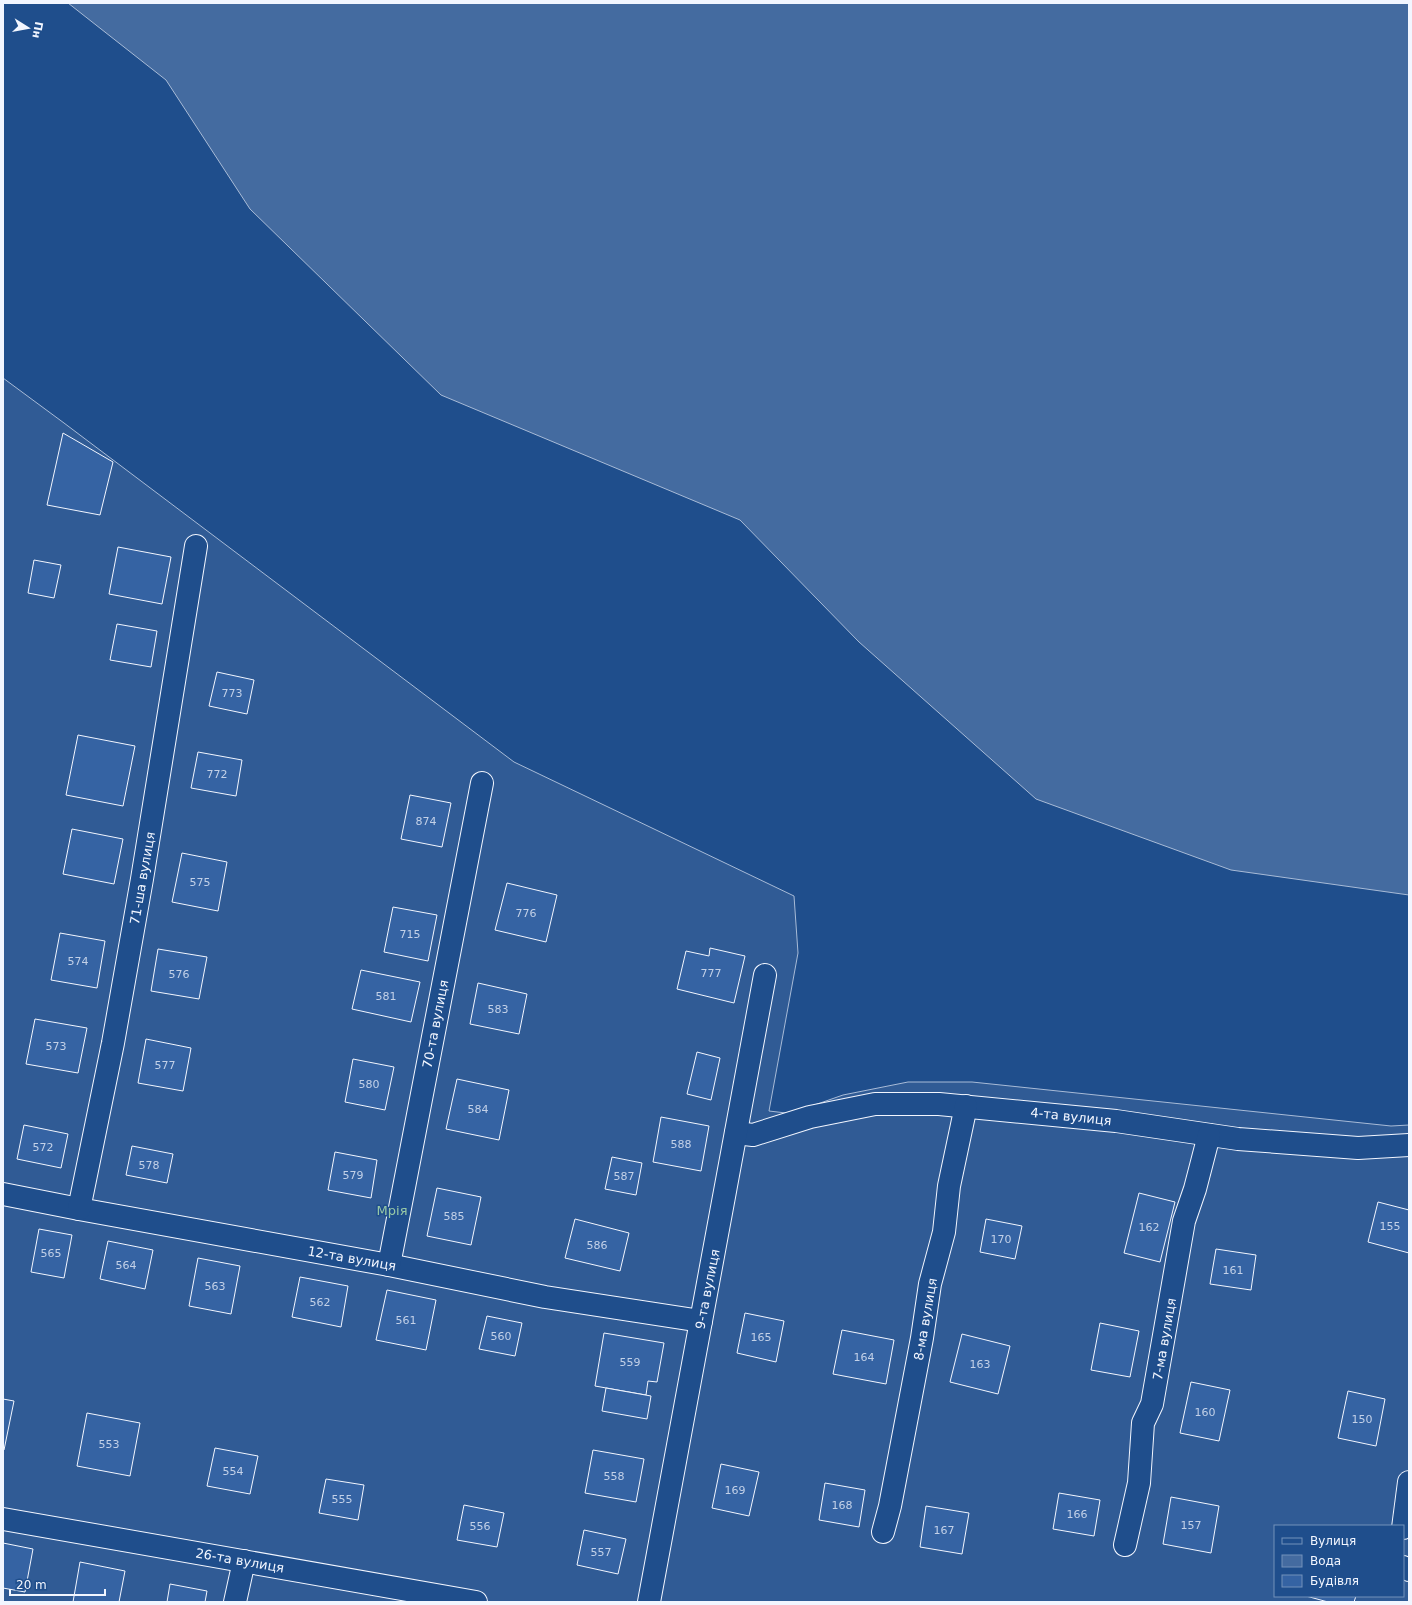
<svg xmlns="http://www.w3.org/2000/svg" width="1412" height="1605" viewBox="0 0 1412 1605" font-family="'DejaVu Sans',sans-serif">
	<rect width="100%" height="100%" fill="#1f4e8c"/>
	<!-- built -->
	<path fill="#305b95" stroke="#a8bbd7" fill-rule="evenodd" d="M3,378L64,423L514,762L794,896L798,953L769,1111L786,1113L806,1108L843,1095L908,1082H972L1391,1126L1409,1125V1602H3ZM1275,1526H1403V1596H1275Z"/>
	<!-- water -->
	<path fill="#446ba0" stroke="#a8bbd7" d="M68,3H1409V895L1231,870L1036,799L859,642L740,520L441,395L250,209L166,80Z"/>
	<!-- building -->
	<g fill="#3563a3" stroke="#f2f6ff">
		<path d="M63,433L113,462L100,515L47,505Z"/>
		<path d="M118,547L171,557L162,604L109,594Z"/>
		<path d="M34,560L61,565L54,598L28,593Z"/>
		<path d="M117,624L157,631L151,667L110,660Z"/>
		<path d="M217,672L254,680L247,714L209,706Z"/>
		<path d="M78,735L135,746L123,806L66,795Z"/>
		<path d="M198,752L242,760L236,796L191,788Z"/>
		<path d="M410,795L451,803L442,847L401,839Z"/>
		<path d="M72,829L123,839L114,884L63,874Z"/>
		<path d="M182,853L227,862L218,911L172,902Z"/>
		<path d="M507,883L557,895L546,942L495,930Z"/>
		<path d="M393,907L437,915L428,961L384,952Z"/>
		<path d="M60,933L105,941L97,988L51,980Z"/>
		<path d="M710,948L745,956L734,1003L677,989L686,951L709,956Z"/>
		<path d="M158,949L207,957L199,999L151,991Z"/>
		<path d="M361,970L420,982L411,1022L352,1009Z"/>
		<path d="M478,983L527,994L519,1034L470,1024Z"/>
		<path d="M35,1019L87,1028L78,1073L26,1064Z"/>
		<path d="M146,1039L191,1048L183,1091L138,1083Z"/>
		<path d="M697,1052L720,1058L711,1100L687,1094Z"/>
		<path d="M353,1059L394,1067L385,1110L345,1102Z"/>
		<path d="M457,1079L509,1090L499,1140L446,1129Z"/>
		<path d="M661,1117L709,1126L701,1171L653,1162Z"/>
		<path d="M24,1125L68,1134L61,1168L17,1159Z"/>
		<path d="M132,1146L173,1154L167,1183L126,1175Z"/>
		<path d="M335,1152L377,1160L371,1198L328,1190Z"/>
		<path d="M612,1157L642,1163L636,1195L605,1189Z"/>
		<path d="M437,1188L481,1197L471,1245L427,1236Z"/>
		<path d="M1139,1193L1175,1202L1160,1262L1124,1253Z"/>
		<path d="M1378,1202L1409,1210V1253L1368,1242Z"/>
		<path d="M575,1219L629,1233L620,1271L565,1258Z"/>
		<path d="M986,1219L1022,1226L1015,1259L980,1252Z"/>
		<path d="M39,1229L72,1235L64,1278L31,1272Z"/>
		<path d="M108,1241L153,1250L145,1289L100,1279Z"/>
		<path d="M1216,1249L1256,1255L1251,1290L1210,1284Z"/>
		<path d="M198,1258L240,1266L231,1314L189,1306Z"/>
		<path d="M300,1277L348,1286L341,1327L292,1317Z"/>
		<path d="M387,1290L436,1300L426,1350L376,1340Z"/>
		<path d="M745,1313L784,1321L776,1362L737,1353Z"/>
		<path d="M487,1316L522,1323L515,1356L479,1349Z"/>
		<path d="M1100,1323L1139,1331L1130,1377L1091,1370Z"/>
		<path d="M842,1330L894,1340L886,1384L833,1374Z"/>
		<path d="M604,1333L664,1343L657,1382L648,1381L646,1395L595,1386Z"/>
		<path d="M962,1334L1010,1346L998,1394L950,1382Z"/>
		<path d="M1191,1382L1230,1390L1219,1441L1180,1433Z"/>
		<path d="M606,1388L651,1396L647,1419L602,1411Z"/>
		<path d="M1348,1391L1385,1399L1376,1446L1338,1438Z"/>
		<path d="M3,1399L14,1401L4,1450H3Z"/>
		<path d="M87,1413L140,1423L130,1476L77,1466Z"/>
		<path d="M215,1448L258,1456L250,1494L207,1486Z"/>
		<path d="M593,1450L644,1459L636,1502L585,1493Z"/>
		<path d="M721,1464L759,1472L749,1516L712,1508Z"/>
		<path d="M326,1479L364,1485L358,1520L319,1513Z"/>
		<path d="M825,1483L865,1490L859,1527L819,1520Z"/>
		<path d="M1059,1493L1100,1500L1094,1536L1053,1529Z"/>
		<path d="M1171,1497L1219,1506L1211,1553L1163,1544Z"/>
		<path d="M464,1505L504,1513L497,1547L457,1540Z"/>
		<path d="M926,1506L969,1513L962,1554L920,1547Z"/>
		<path d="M584,1530L626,1539L618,1574L577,1565Z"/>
		<path d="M3,1543L33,1549L25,1592L3,1588Z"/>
		<path d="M80,1562L125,1571L119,1602H73Z"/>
		<path d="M170,1584L207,1591L205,1602H167Z"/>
		<path d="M1306,1596H1356L1354,1602H1328Z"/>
	</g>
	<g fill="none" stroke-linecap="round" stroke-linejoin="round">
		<defs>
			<g id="street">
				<path d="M736,1133L753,1135L810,1117L875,1104H939L1116,1121L1238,1139L1358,1148L1409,1145"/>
				<path d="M3,1194L79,1209L389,1265L545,1297L701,1321"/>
				<path d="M79,1209L113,1043L142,879L196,546"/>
				<path d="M389,1265L482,783"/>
				<path d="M3,1519L476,1602"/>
				<path d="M1403,1528L1409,1482"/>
				<path d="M883,1532L890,1506L922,1338L930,1284L944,1232L949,1186L966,1106"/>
				<path d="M1125,1545L1139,1483L1143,1423L1152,1404L1184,1221L1195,1189L1209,1135"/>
				<path d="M1403,1567L1409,1570"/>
				<path d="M235,1602L244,1561"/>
				<path d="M649,1602L765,975"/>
			</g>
		</defs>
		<!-- street casing -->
		<use href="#street" stroke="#f2f6ff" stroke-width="24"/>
		<!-- street -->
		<use href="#street" stroke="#1f4e8c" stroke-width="22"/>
	</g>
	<g text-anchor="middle" stroke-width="3" stroke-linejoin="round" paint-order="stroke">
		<!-- number labels -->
		<g font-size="11" fill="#c3d1e8">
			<text x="232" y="697">773</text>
			<text x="217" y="778">772</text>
			<text x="426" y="825">874</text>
			<text x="200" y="886">575</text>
			<text x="526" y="917">776</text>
			<text x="410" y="938">715</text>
			<text x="78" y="965">574</text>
			<text x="711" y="977">777</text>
			<text x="179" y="978">576</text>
			<text x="386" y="1000">581</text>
			<text x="498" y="1013">583</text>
			<text x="56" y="1050">573</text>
			<text x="165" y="1069">577</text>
			<text x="369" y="1088">580</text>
			<text x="478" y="1113">584</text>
			<text x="681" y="1148">588</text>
			<text x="43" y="1151">572</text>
			<text x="149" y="1169">578</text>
			<text x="353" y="1179">579</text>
			<text x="624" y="1180">587</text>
			<text x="454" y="1220">585</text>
			<text x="1390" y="1230">155</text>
			<text x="1149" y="1231">162</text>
			<text x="1001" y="1243">170</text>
			<text x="597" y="1249">586</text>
			<text x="51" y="1257">565</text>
			<text x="126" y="1269">564</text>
			<text x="1233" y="1274">161</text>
			<text x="215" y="1290">563</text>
			<text x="320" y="1306">562</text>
			<text x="406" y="1324">561</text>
			<text x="501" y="1340">560</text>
			<text x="761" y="1341">165</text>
			<text x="864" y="1361">164</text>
			<text x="630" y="1366">559</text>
			<text x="980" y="1368">163</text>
			<text x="1205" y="1416">160</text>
			<text x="1362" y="1423">150</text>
			<text x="109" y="1448">553</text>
			<text x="233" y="1475">554</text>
			<text x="614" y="1480">558</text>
			<text x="735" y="1494">169</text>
			<text x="342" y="1503">555</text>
			<text x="842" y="1509">168</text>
			<text x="1077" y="1518">166</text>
			<text x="1191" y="1529">157</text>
			<text x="480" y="1530">556</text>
			<text x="944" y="1534">167</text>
			<text x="601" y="1556">557</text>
		</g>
		<!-- street labels -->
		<g font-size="13" fill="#f2f6ff" stroke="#1f4e8c">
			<text transform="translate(142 878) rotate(-80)" y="5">71-ша вулиця</text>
			<text transform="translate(435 1024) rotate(-79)" y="5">70-та вулиця</text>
			<text transform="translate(1071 1116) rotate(6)" y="5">4-та вулиця</text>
			<text transform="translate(352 1258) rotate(10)" y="5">12-та вулиця</text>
			<text transform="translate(707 1289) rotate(-79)" y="5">9-та вулиця</text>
			<text transform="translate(925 1319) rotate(-80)" y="5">8-ма вулиця</text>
			<text transform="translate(1164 1339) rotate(-80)" y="5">7-ма вулиця</text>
			<text transform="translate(240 1560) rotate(10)" y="5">26-та вулиця</text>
		</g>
		<!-- park labels -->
		<g font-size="13" fill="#97c8a6" stroke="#1f4e8c">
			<text x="392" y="1215">Мрія</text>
		</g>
	</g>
	<!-- border -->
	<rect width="1412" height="1605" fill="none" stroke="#f2f6ff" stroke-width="8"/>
	<!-- legend -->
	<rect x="1274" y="1525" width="130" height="72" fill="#1f4e8c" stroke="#7391ba"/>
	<rect x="1282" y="1538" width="20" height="6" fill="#1f4e8c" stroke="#7391ba"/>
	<text x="1310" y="1545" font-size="12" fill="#f2f6ff">Вулиця</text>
	<rect x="1282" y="1555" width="20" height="12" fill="#446ba0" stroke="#7391ba"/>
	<text x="1310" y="1565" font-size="12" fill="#f2f6ff">Вода</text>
	<rect x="1282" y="1575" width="20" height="12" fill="#3563a3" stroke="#7391ba"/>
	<text x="1310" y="1585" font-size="12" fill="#f2f6ff">Будівля</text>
	<!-- north arrow -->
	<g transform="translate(28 28) rotate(101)" stroke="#1f4e8c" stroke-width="3" paint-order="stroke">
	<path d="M0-3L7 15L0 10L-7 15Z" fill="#f2f6ff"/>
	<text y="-6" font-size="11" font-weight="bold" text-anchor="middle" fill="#f2f6ff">Пн</text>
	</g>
	<!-- scale -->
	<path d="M10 1589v6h95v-6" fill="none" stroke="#f2f6ff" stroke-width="2"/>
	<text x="16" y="1589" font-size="12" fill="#f2f6ff" stroke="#1f4e8c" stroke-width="3" paint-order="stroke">20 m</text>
</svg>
